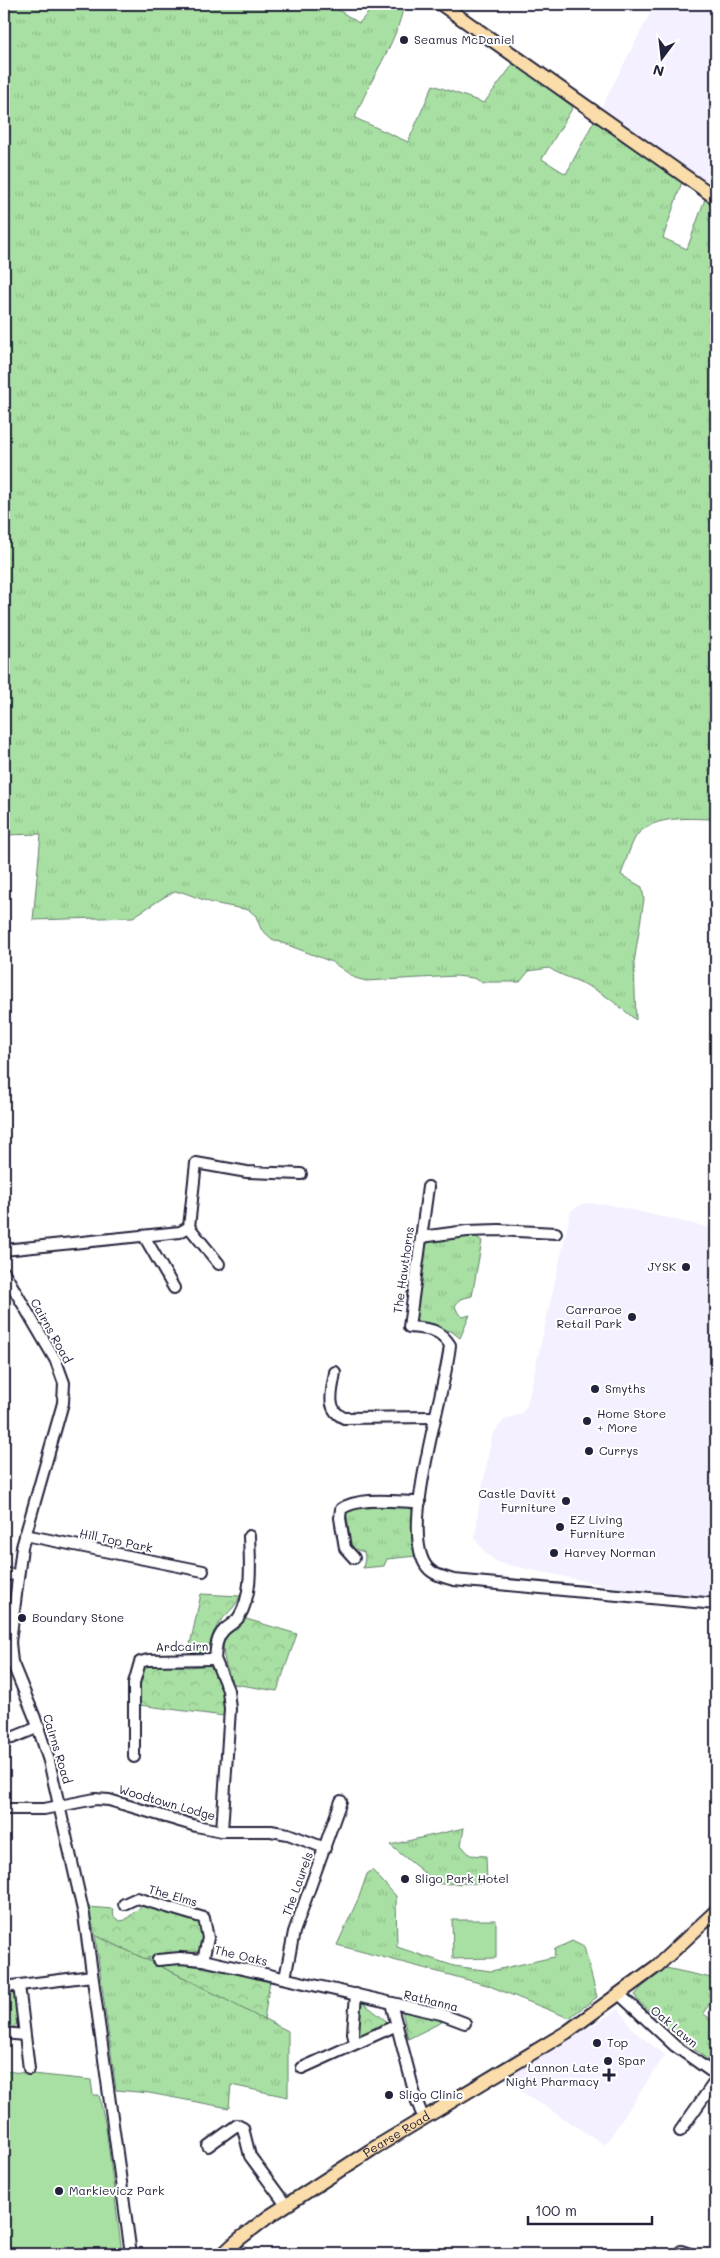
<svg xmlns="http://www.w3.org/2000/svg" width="720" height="2258" viewBox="0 0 720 2258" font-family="Mali,sans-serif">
	<defs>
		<pattern id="grass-tufts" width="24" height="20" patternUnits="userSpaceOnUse" patternTransform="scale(1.25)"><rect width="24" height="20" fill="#a8dfa2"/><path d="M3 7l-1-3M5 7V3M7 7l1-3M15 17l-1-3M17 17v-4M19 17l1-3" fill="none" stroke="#90bf8c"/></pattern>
		<pattern id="forest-crowns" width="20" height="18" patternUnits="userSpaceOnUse" patternTransform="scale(1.25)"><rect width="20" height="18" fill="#a8dfa2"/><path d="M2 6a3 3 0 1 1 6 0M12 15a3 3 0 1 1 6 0" fill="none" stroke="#90bf8c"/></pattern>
	</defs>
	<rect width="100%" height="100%" fill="#fff"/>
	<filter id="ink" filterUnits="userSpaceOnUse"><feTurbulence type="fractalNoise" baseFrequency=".02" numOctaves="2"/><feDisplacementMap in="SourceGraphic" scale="10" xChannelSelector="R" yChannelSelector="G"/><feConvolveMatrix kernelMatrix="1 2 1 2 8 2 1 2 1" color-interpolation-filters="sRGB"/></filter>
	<g filter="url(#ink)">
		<!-- built -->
		<g fill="#f4f0ff">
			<path d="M655,4H716V189L601,108Z"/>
			<path d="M583,1203L606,1204L716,1229V1603L667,1598L499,1563L487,1555L475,1539L479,1505L492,1435L504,1420L521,1414L527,1405L571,1211Z"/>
			<path d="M619,2009L634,2031L665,2055L605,2145L504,2080Z"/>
		</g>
		<!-- grass -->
		<g fill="url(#grass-tufts)" stroke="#65806e">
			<path d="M4,4H315L322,8L324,4H329L359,23L376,4H404C397,44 369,79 355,118L408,142L433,85L484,103L514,63L573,107L542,159L566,174L594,121L682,182L663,238L687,249L705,199L716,206V819C691,819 656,814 637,835C631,843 625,864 621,875L642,887L644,899L634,963L636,1020C621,1008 606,994 588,986C575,979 561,976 549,968L529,971L520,982H482L473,978L456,976L366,981L355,978L332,962L272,939L261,929L256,916L249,910L212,903L182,892H175L166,896L133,917L33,920L41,834L4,835Z"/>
			<path d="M472,1234L482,1241L472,1296L460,1299L455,1306L458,1313L463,1317L470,1315L460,1338L451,1331L418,1324L415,1320L424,1246L430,1242Z"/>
			<path d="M403,1504L414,1511L413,1537L416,1556L387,1559L384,1566L363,1568L365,1558L364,1552L351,1548L346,1510Z"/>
			<path d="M464,1828L461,1845L470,1855L486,1856L487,1883L438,1884L390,1845Z"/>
			<path d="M372,1870L396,1896L397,1947L454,1966L491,1971L554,1957L555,1949L572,1941L584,1947L597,1997L569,2018L487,1985L337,1945L359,1897L367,1874Z"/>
			<path d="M95,1935L185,1978L288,2031V2097L231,2085L229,2108L149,2093L116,2090Z"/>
			<path d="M666,1968L716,1979V1995L703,2013L716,2024V2066L677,2036L637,2000L635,1995L641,1988Z"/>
		</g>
		<!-- forest -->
		<g fill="url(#forest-crowns)" stroke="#65806e">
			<path d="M201,1594L240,1596C235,1609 225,1614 218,1625C212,1633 210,1642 208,1652L199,1655L188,1654Z"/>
			<path d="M243,1618L297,1634L277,1691L234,1684C226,1670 218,1647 228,1631C231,1626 239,1622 243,1618Z"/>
			<path d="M152,1664L189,1667L211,1665C225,1679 225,1698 224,1716L139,1705V1681L142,1667Z"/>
			<path d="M144,1904L201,1920L204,1928L201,1949L196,1952L147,1958L162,1965L184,1964L270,1980L264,2020L185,1978L95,1935L88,1907L113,1909L114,1917L120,1921L125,1920Z"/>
			<path d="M4,1991L13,1993L17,2006L18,2022L13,2028L4,2029Z"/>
			<path d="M362,2002L389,2023L360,2036H358Z"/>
			<path d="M402,2010L434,2017L442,2022L408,2039Z"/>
		</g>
		<!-- pitch -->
		<g fill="#a8dfa2" stroke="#65806e">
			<path d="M452,1920H496V1958L453,1959Z"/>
			<path d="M4,2071L91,2080L93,2095H99L106,2127L122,2254H4Z"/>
		</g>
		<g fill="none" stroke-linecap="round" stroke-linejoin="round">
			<defs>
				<g id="minor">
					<path d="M428,1187L409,1327C428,1329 439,1328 450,1345C446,1391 398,1531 427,1567C433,1575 444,1577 454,1580L716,1604"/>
					<path d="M189,1227L196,1163L247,1172L301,1174"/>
					<path d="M144,1236L174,1288"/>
					<path d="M421,1237L467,1231L499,1230L556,1233"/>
					<path d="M4,1250L180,1232L189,1227L219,1264"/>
					<path d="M4,1272L56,1361L64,1383L63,1403L22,1547L10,1642L12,1662L35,1718L49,1761L84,1915L131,2254"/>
					<path d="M335,1372C333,1389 324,1409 344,1418L434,1417"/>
					<path d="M25,1535L203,1571"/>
					<path d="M354,1558L345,1548L340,1518L341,1509C359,1496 398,1502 420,1502"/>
					<path d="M4,1574L18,1575"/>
					<path d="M215,1659L228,1690L230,1709L222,1831"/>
					<path d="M215,1659C216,1649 216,1638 224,1630C229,1625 235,1623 239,1617C253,1594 250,1561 249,1536"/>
					<path d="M4,1737L12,1738L39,1727"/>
					<path d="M134,1757V1683L140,1662L148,1660L215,1659"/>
					<path d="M4,1809H44L95,1799L109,1800L196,1826L222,1831H271L288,1834L325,1848"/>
					<path d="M124,1904L137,1898L204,1918L208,1938L203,1960"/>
					<path d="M158,1960L180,1958L203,1960L441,2014L465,2023"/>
					<path d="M285,1978L294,1932L341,1801"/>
					<path d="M19,1985L29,2069"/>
					<path d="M4,1987L92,1976"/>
					<path d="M619,1994L675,2046L716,2075"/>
					<path d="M391,2003L416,2099L423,2117"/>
					<path d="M4,2033L24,2035"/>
					<path d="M355,2043L353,2033L356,1994"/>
					<path d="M302,2068L397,2025"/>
					<path d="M680,2131L716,2080"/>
					<path d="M208,2146L237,2125L243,2128L250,2156L286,2205"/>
					<path d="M681,2251L690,2254"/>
				</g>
				<g id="major">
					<path d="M441,4L716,198"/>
					<path id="s1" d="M223,2254L238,2240L268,2217L371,2150L567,2032L657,1966L716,1911"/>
				</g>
			</defs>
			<!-- minor casing -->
			<use href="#minor" stroke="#22223b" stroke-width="14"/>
			<!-- major casing -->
			<use href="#major" stroke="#22223b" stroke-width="16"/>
			<!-- minor -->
			<use href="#minor" stroke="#fff" stroke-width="10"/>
			<!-- major -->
			<use href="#major" stroke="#fbddab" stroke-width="12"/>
		</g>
	</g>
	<!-- markers -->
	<g fill="#22223b" stroke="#fff" stroke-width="2">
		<circle cx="404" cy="40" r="5"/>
		<circle cx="686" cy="1267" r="5"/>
		<circle cx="632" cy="1317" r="5"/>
		<circle cx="595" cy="1389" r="5"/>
		<circle cx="587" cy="1421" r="5"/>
		<circle cx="589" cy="1451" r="5"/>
		<circle cx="566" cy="1501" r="5"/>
		<circle cx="560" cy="1527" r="5"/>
		<circle cx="554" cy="1553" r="5"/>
		<circle cx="22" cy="1618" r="5"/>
		<circle cx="405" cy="1879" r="5"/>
		<circle cx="597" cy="2043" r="5"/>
		<circle cx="608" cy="2061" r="5"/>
		<path d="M606.5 2067.5h5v5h5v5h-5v5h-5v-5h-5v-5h5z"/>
		<circle cx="389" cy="2095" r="5"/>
		<circle cx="59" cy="2191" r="5"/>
	</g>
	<g text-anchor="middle" stroke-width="4" stroke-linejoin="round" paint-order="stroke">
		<!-- poi labels -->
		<g font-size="12" fill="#22223b" stroke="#fff" text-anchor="start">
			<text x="414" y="44">Seamus McDaniel</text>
			<text x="676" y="1271" text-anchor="end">JYSK</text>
			<text x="622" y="1314" text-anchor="end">Carraroe<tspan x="622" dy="14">Retail Park</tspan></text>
			<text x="605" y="1393">Smyths</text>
			<text x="597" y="1418">Home Store<tspan x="597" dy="14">+ More</tspan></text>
			<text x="599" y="1455">Currys</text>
			<text x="556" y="1498" text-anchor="end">Castle Davitt<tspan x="556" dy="14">Furniture</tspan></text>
			<text x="570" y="1524">EZ Living<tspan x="570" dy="14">Furniture</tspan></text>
			<text x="564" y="1557">Harvey Norman</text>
			<text x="32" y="1622">Boundary Stone</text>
			<text x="415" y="1883">Sligo Park Hotel</text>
			<text x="607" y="2047">Top</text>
			<text x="618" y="2065">Spar</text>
			<text x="599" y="2072" text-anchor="end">Lannon Late<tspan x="599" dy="14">Night Pharmacy</tspan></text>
			<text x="399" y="2099">Sligo Clinic</text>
			<text x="69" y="2195">Markievicz Park</text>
		</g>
		<!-- street labels -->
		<g font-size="12" fill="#22223b" stroke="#fff">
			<text transform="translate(404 1270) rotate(-82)" y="4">The Hawthorns</text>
			<text transform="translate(51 1331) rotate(61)" y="4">Cairns Road</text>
			<text transform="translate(116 1541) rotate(12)" y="4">Hill Top Park</text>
			<text transform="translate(182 1647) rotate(-1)" y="4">Ardcairn</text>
			<text transform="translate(57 1749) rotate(73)" y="4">Cairns Road</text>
			<text transform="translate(167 1803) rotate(16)" y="4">Woodtown Lodge</text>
			<text transform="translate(298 1884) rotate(-70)" y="4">The Laurels</text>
			<text transform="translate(173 1896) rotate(16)" y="4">The Elms</text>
			<text transform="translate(241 1956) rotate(13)" y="4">The Oaks</text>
			<text transform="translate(431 2001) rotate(14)" y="4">Rathanna</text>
			<text transform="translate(674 2027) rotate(40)" y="4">Oak Lawn</text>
			<text dy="4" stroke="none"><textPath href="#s1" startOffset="211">Pearse Road</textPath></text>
		</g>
	</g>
	<!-- margin -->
	<rect width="720" height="2258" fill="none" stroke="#fff" stroke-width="20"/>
	<rect x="10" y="10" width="700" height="2238" fill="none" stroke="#22223b" stroke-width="2" filter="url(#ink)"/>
	<!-- north arrow -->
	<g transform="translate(662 58) rotate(195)" stroke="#ffffff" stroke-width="4" paint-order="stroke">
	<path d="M0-4L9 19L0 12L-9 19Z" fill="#22223b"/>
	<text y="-8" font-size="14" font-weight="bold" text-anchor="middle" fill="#22223b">N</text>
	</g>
	<!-- scale -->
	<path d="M528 2216v8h124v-8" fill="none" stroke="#22223b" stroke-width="2.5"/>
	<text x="535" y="2216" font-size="15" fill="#22223b" stroke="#ffffff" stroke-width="4" paint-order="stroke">100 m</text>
</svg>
